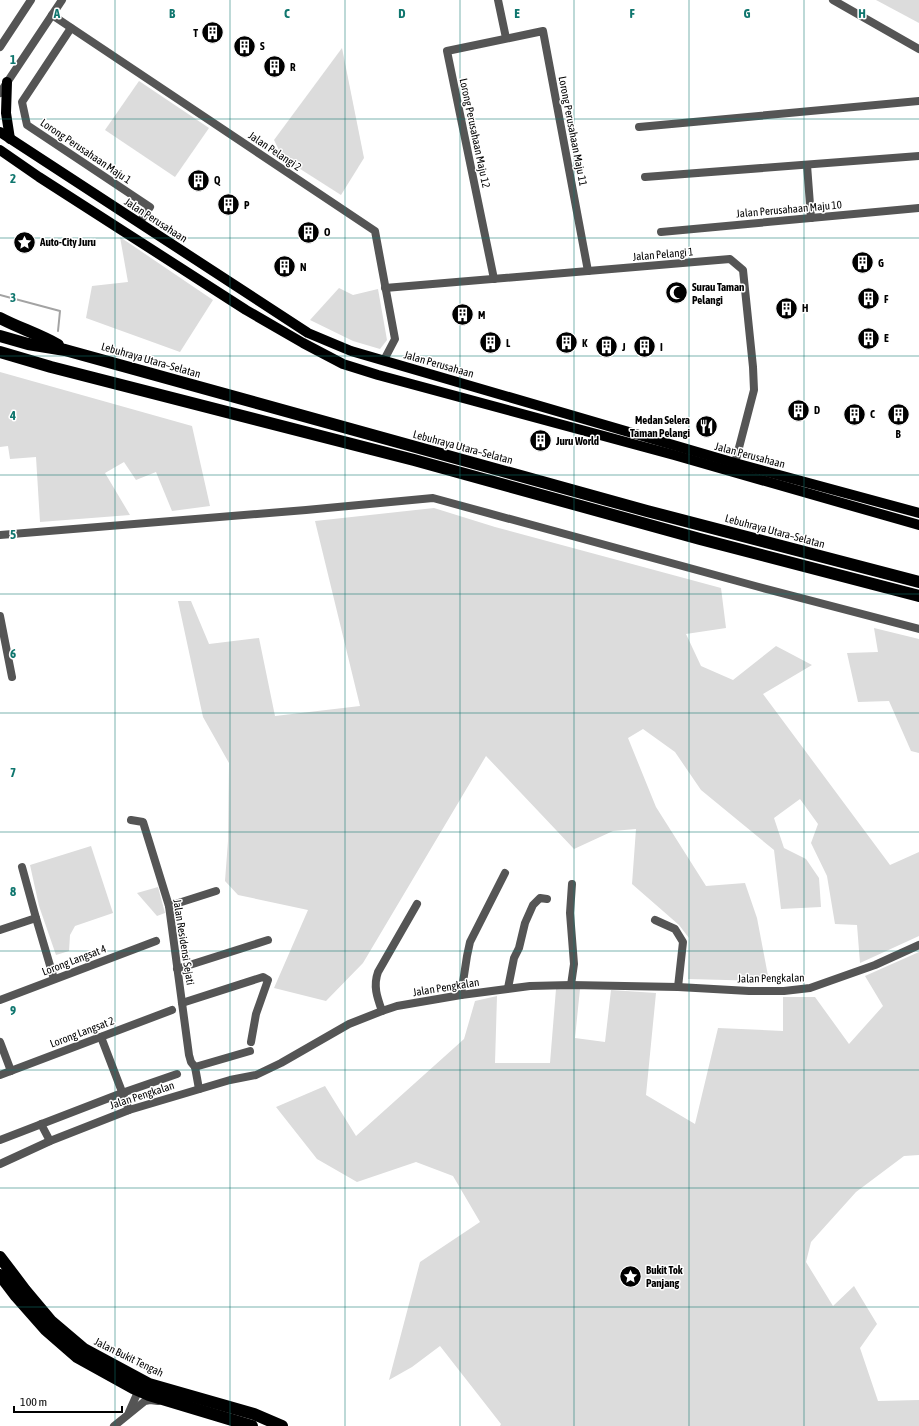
<svg xmlns="http://www.w3.org/2000/svg" width="919" height="1426" viewBox="0 0 919 1426" font-family="'Asap Condensed',sans-serif">
	<rect width="100%" height="100%" fill="#fff"/>
	<!-- green -->
	<g fill="#dcdcdc">
		<path d="M876,0H919V23Z"/>
		<path d="M342,48L364,158L341,195L283,158L274,140Z"/>
		<path d="M139,81L209,128L175,177L105,130Z"/>
		<path d="M120,237L213,300L180,352L86,318L92,286L128,282Z"/>
		<path d="M339,288L353,295L378,289L387,340L380,349L353,341L310,320Z"/>
		<path d="M0,372L192,426L210,506L172,511L156,472L136,480L124,462L105,473L130,515L40,522L36,457L10,459L8,446L0,447Z"/>
		<path d="M434,508L495,527L721,588L726,628L686,634L701,666L733,680L776,646L812,665L763,694L890,865L919,852V936L860,963L857,925L835,924L827,876L811,843L818,824L800,799L774,818L784,848L806,859L819,878L821,907L781,909L774,850L701,790L675,752L643,729L628,738L656,807L706,886L745,883L757,918L769,981L688,979L689,938L679,925L632,884L636,829L613,831L574,849L486,756L363,963L326,1001L274,988L308,910L238,895L225,881L228,841L229,763L203,717L178,601H191L209,644L259,638L275,716L360,706L315,521Z"/>
		<path d="M874,628L919,639V753L911,751L889,701L858,702L847,653L878,652Z"/>
		<path d="M91,846L113,913L75,926L70,935L69,951L56,955L39,906L30,865Z"/>
		<path d="M158,887L165,913L157,916L137,893Z"/>
		<path d="M919,952V1155L904,1156L856,1192L811,1242L806,1262L833,1306L854,1286L877,1324L860,1348L878,1401L919,1400V1426H500L501,1424L440,1346L412,1367L389,1380L420,1262L480,1222L453,1176L416,1162L357,1182L317,1159L276,1107L325,1086L356,1136L464,1039L475,1001L497,996L495,1063H550L556,989H580L575,1038L605,1042L611,990L656,993L646,1095L695,1124L718,1028L783,1031V997H815L849,1044L883,1006L865,976Z"/>
	</g>
	<g fill="none" stroke-linecap="round" stroke-linejoin="round">
		<!-- stream -->
		<path stroke="#a3a3a3" stroke-width="2" d="M0,295L60,311L58,331"/>
		<!-- minor -->
		<g stroke="#555" stroke-width="8">
			<path d="M498,0L506,38"/>
			<path d="M833,0L919,49"/>
			<path d="M52,15L375,231L395,339L384,360"/>
			<path d="M71,28L22,102L27,125L150,207L139,223"/>
			<path d="M0,47L31,0"/>
			<path d="M0,93L62,0"/>
			<path d="M639,127L919,101"/>
			<path d="M807,165L811,218"/>
			<path d="M645,177L919,156"/>
			<path d="M661,232L919,208"/>
			<path d="M494,279L447,51L543,31L588,271"/>
			<path d="M385,288L730,259L743,270L753,367L754,390L735,463"/>
			<path d="M0,535L306,510L433,498L759,587L919,629"/>
			<path d="M0,616L12,677"/>
			<path d="M131,820L143,822L169,906L189,1055L191,1062L195,1067L199,1089"/>
			<path d="M22,867L36,918L54,979"/>
			<path d="M169,906L216,891"/>
			<path d="M655,920L675,929L683,942L678,987"/>
			<path d="M0,930L36,918"/>
			<path d="M177,969L268,940"/>
			<path d="M571,985L574,964L570,913L572,884"/>
			<path d="M508,988L514,958L519,948L525,923L533,905L540,898L547,899"/>
			<path d="M461,995L467,956L470,942L505,873"/>
			<path d="M0,1000L156,941"/>
			<path d="M182,1003L263,977L268,980L256,1014L251,1042"/>
			<path d="M382,1011C377,997 373,986 378,972L417,904"/>
			<path d="M101,1037L129,1110"/>
			<path d="M0,1042L11,1071"/>
			<path d="M195,1067L250,1051"/>
			<path d="M0,1075L172,1010"/>
			<path d="M41,1124L50,1141"/>
			<path d="M0,1140L122,1093L177,1074"/>
			<path d="M0,1164L50,1141L129,1110L230,1080L256,1075L281,1063L349,1024L382,1011L397,1006L461,995L530,986L571,985L678,987L749,991H784L810,988L875,965L919,945"/>
			<path d="M129,1412L137,1394L133,1388"/>
			<path d="M114,1426L145,1401L150,1400L158,1401"/>
		</g>
		<!-- major -->
		<g stroke="#000" stroke-width="10">
			<path d="M7,82L6,113L10,139"/>
			<path d="M0,132L308,333L351,351L735,463L919,513"/>
			<path d="M0,150L39,177L246,310L303,343L343,364L378,375L674,455L919,525"/>
		</g>
		<!-- highway -->
		<g stroke="#000" stroke-width="12">
			<path d="M0,318C19,328 39,334 58,345"/>
			<path d="M0,336L28,344L65,350L647,511L919,582"/>
			<path d="M0,352L51,367L414,460L700,539L919,596"/>
			<path d="M0,1257L25,1290L51,1321L84,1349L149,1384L254,1414L282,1426"/>
			<path d="M0,1275L16,1296L46,1330L77,1357L133,1388L149,1395L252,1426"/>
		</g>
	</g>
	<!-- grid -->
	<path fill="none" stroke="#0f766e" stroke-width="1" stroke-opacity="0.55" d="M115,0V1426M230,0V1426M345,0V1426M460,0V1426M574,0V1426M689,0V1426M804,0V1426M0,119H919M0,238H919M0,356H919M0,475H919M0,594H919M0,713H919M0,832H919M0,951H919M0,1070H919M0,1188H919M0,1307H919"/>
	<!-- icons -->
	<defs>
		<symbol id="building-disc" viewBox="-11 -11 22 22"><circle r="9.5" fill="#000" stroke="#fff"/><path d="M-4-6H4V6H1V3H-1V6H-4ZM-2.5-4.3h1.7v1.8h-1.7ZM.8-4.3h1.7v1.8H.8ZM-2.5-1h1.7V.8h-1.7ZM.8-1h1.7V.8H.8Z" fill="#fff"/></symbol>
		<symbol id="sight-disc" viewBox="-11 -11 22 22"><circle r="9.5" fill="#000" stroke="#fff"/><path d="M0-6L1.8-2.2L6-1.7L2.9 1.2L3.7 5.4L0 3.3L-3.7 5.4L-2.9 1.2L-6-1.7L-1.8-2.2Z" fill="#fff"/></symbol>
		<symbol id="mosque-disc" viewBox="-11 -11 22 22"><circle r="9.5" fill="#000" stroke="#fff"/><path d="M3.5-4.9A6 6 0 1 0 3.5 4.9A5 5 0 1 1 3.5-4.9Z" fill="#fff"/></symbol>
		<symbol id="restaurant-disc" viewBox="-11 -11 22 22"><circle r="9.5" fill="#000" stroke="#fff"/><path d="M-5-6h1v4h1v-4h1v4h1v-4h1v5L-1.5 .5V6h-2V.5L-5-1ZM5-6V6H3V1.5H1.5Q1.5-4 5-6Z" fill="#fff"/></symbol>
	</defs>
	<g fill-rule="evenodd">
		<use href="#building-disc" x="200" y="20" width="25" height="25"/>
		<use href="#building-disc" x="232" y="34" width="25" height="25"/>
		<use href="#building-disc" x="262" y="54" width="25" height="25"/>
		<use href="#building-disc" x="186" y="168" width="25" height="25"/>
		<use href="#building-disc" x="216" y="192" width="25" height="25"/>
		<use href="#building-disc" x="296" y="220" width="25" height="25"/>
		<use href="#sight-disc" x="12" y="230" width="25" height="25"/>
		<use href="#building-disc" x="850" y="250" width="25" height="25"/>
		<use href="#building-disc" x="272" y="254" width="25" height="25"/>
		<use href="#mosque-disc" x="664" y="280" width="25" height="25"/>
		<use href="#building-disc" x="856" y="286" width="25" height="25"/>
		<use href="#building-disc" x="774" y="296" width="25" height="25"/>
		<use href="#building-disc" x="450" y="302" width="25" height="25"/>
		<use href="#building-disc" x="856" y="326" width="25" height="25"/>
		<use href="#building-disc" x="478" y="330" width="25" height="25"/>
		<use href="#building-disc" x="554" y="330" width="25" height="25"/>
		<use href="#building-disc" x="594" y="334" width="25" height="25"/>
		<use href="#building-disc" x="632" y="334" width="25" height="25"/>
		<use href="#building-disc" x="786" y="398" width="25" height="25"/>
		<use href="#building-disc" x="842" y="402" width="25" height="25"/>
		<use href="#building-disc" x="886" y="402" width="25" height="25"/>
		<use href="#restaurant-disc" x="694" y="414" width="25" height="25"/>
		<use href="#building-disc" x="528" y="428" width="25" height="25"/>
		<use href="#sight-disc" x="618" y="1264" width="25" height="25"/>
	</g>
	<g text-anchor="middle" stroke-width="3" stroke-linejoin="round" paint-order="stroke">
		<!-- poi labels -->
		<g font-size="11" font-weight="bold" fill="#000" stroke="#fff" text-anchor="start">
			<text x="198" y="37" text-anchor="end">T</text>
			<text x="260" y="50">S</text>
			<text x="290" y="71">R</text>
			<text x="214" y="184">Q</text>
			<text x="244" y="209">P</text>
			<text x="324" y="236">O</text>
			<text x="40" y="246">Auto-City Juru</text>
			<text x="878" y="267">G</text>
			<text x="300" y="271">N</text>
			<text x="692" y="291">Surau Taman<tspan x="692" dy="13">Pelangi</tspan></text>
			<text x="884" y="303">F</text>
			<text x="802" y="312">H</text>
			<text x="478" y="319">M</text>
			<text x="884" y="342">E</text>
			<text x="506" y="347">L</text>
			<text x="582" y="347">K</text>
			<text x="622" y="351">J</text>
			<text x="660" y="351">I</text>
			<text x="814" y="414">D</text>
			<text x="870" y="418">C</text>
			<text x="690" y="424" text-anchor="end">Medan Selera<tspan x="690" dy="13">Taman Pelangi</tspan></text>
			<text x="898" y="438" text-anchor="middle">B</text>
			<text x="556" y="445">Juru World</text>
			<text x="646" y="1274">Bukit Tok<tspan x="646" dy="13">Panjang</tspan></text>
		</g>
		<!-- street labels -->
		<g font-size="11" fill="#000" stroke="#fff">
			<text transform="translate(573 131) rotate(79)" y="4">Lorong Perusahaan Maju 11</text>
			<text transform="translate(475 133) rotate(78)" y="4">Lorong Perusahaan Maju 12</text>
			<text transform="translate(86 151) rotate(34)" y="4">Lorong Perusahaan Maju 1</text>
			<text transform="translate(275 151) rotate(34)" y="4">Jalan Pelangi 2</text>
			<text transform="translate(789 209) rotate(-5)" y="4">Jalan Perusahaan Maju 10</text>
			<text transform="translate(156 220) rotate(33)" y="4">Jalan Perusahaan</text>
			<text transform="translate(663 254) rotate(-5)" y="4">Jalan Pelangi 1</text>
			<text transform="translate(151 360) rotate(16)" y="4">Lebuhraya Utara–Selatan</text>
			<text transform="translate(439 364) rotate(16)" y="4">Jalan Perusahaan</text>
			<text transform="translate(463 447) rotate(15)" y="4">Lebuhraya Utara–Selatan</text>
			<text transform="translate(750 455) rotate(15)" y="4">Jalan Perusahaan</text>
			<text transform="translate(775 531) rotate(15)" y="4">Lebuhraya Utara–Selatan</text>
			<text transform="translate(184 942) rotate(81)" y="4">Jalan Residensi Sejati</text>
			<text transform="translate(74 960) rotate(-21)" y="4">Lorong Langsat 4</text>
			<text transform="translate(771 978) rotate(-1)" y="4">Jalan Pengkalan</text>
			<text transform="translate(446 987) rotate(-9)" y="4">Jalan Pengkalan</text>
			<text transform="translate(82 1032) rotate(-21)" y="4">Lorong Langsat 2</text>
			<text transform="translate(142 1095) rotate(-18)" y="4">Jalan Pengkalan</text>
			<text transform="translate(129 1357) rotate(26)" y="4">Jalan Bukit Tengah</text>
		</g>
	</g>
	<g font-size="13" text-anchor="middle" font-weight="bold" fill="#0f766e" stroke="#fff" stroke-width="3" stroke-linejoin="round" paint-order="stroke">
		<text x="57" y="18">A</text>
		<text x="172" y="18">B</text>
		<text x="287" y="18">C</text>
		<text x="402" y="18">D</text>
		<text x="517" y="18">E</text>
		<text x="632" y="18">F</text>
		<text x="747" y="18">G</text>
		<text x="862" y="18">H</text>
		<text x="13" y="64">1</text>
		<text x="13" y="183">2</text>
		<text x="13" y="302">3</text>
		<text x="13" y="420">4</text>
		<text x="13" y="539">5</text>
		<text x="13" y="658">6</text>
		<text x="13" y="777">7</text>
		<text x="13" y="896">8</text>
		<text x="13" y="1015">9</text>
	</g>
	<!-- scale -->
	<path d="M14 1406v6h108v-6" fill="none" stroke="#000000" stroke-width="2"/>
	<text x="20" y="1406" font-size="12" fill="#000000" stroke="#ffffff" stroke-width="3" paint-order="stroke">100 m</text>
</svg>
